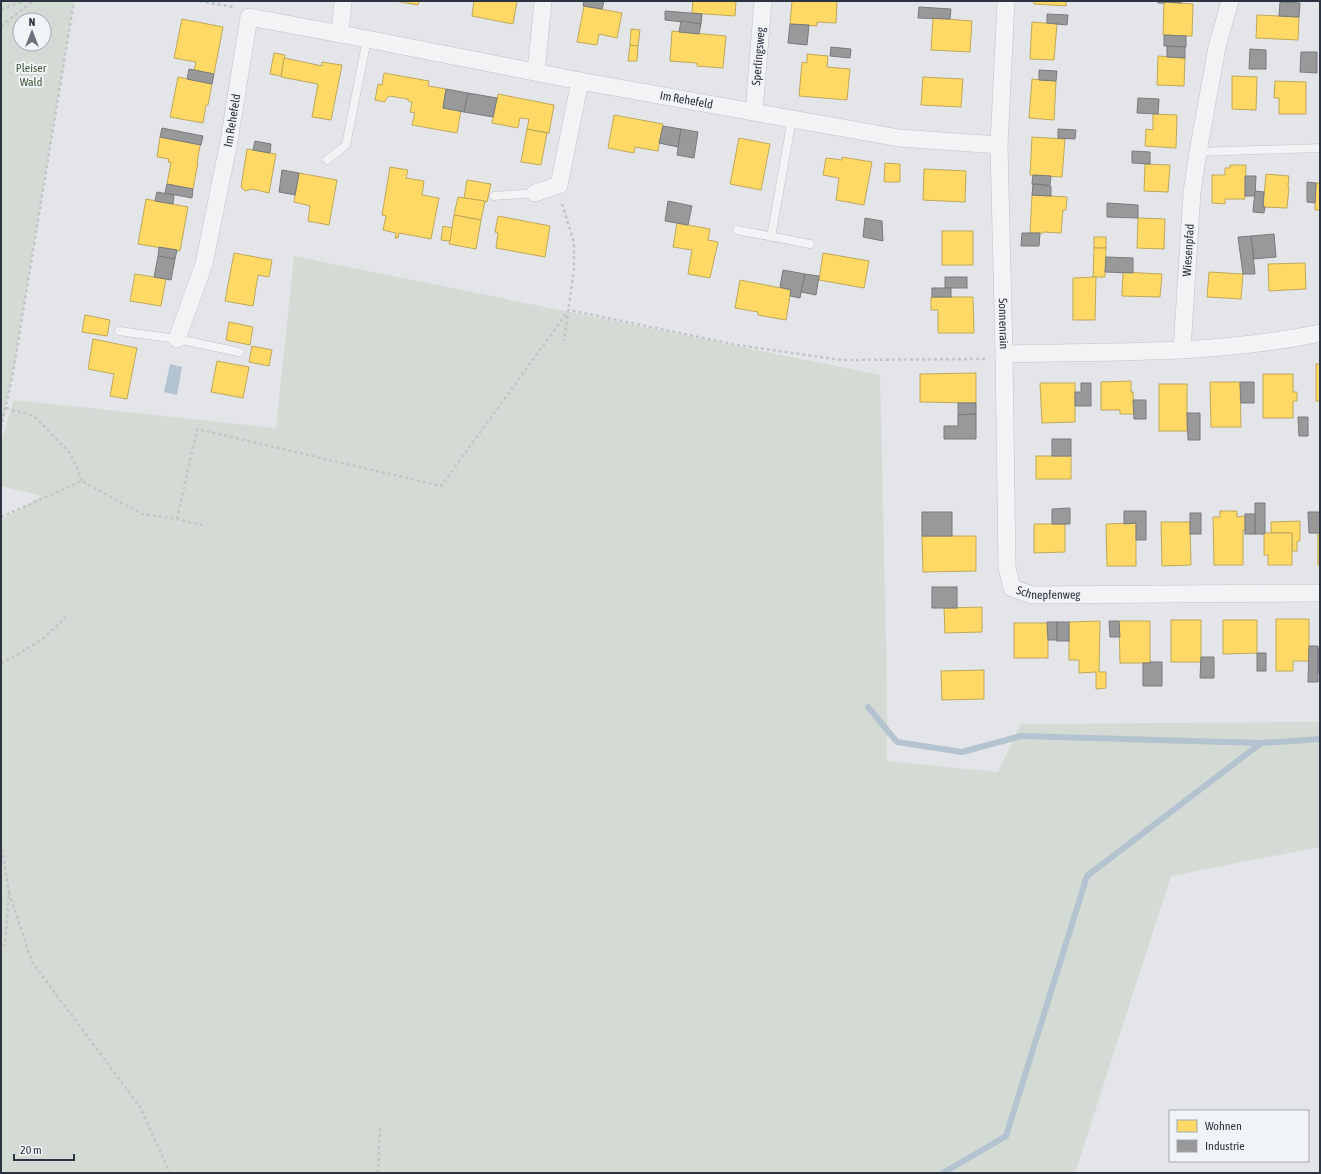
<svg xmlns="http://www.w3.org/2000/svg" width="1321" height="1174" viewBox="0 0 1321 1174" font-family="'Asap Condensed',sans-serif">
	<rect width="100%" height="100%" fill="#e3e5e8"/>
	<!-- green -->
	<g fill="#d4dbd4" fill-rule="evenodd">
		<path d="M1,1H74L13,373L1,428ZM20,20H44V44H20Z"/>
		<path d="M294,256L880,375L887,685V761L998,772L1021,724L1320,722V847L1171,876L1075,1173H1V520L42,496L1,486V442L14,400L276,428Z"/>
	</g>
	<!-- water -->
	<path fill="#b4c3d0" d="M170,364L182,367L177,395L164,392Z"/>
	<!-- homes -->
	<g fill="#ffd966" stroke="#bfa85b">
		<path d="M395,1H419L418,5Z"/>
		<path d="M474,1H517L513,24L472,16Z"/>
		<path d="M693,1H736L735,16L692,13Z"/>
		<path d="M792,1H837L836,23L817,22V26L790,24Z"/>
		<path d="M1034,1H1066V6L1034,4Z"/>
		<path d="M1164,2L1193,4L1192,36L1163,35Z"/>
		<path d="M584,6L622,13L617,38L599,34L597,45L577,42Z"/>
		<path d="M1257,15L1299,17L1298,40L1256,38Z"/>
		<path d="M933,18L972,21L970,52L931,50Z"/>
		<path d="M182,19L223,27L214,74L194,70L196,62L174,58Z"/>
		<path d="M1032,22L1057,24L1054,60L1030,59Z"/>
		<path d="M631,29L640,30L638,46L630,45Z"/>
		<path d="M672,31L726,36L723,68L697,66V63L670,61Z"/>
		<path d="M630,45L638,46L637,61H628Z"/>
		<path d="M274,53L285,55L281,76L270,74Z"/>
		<path d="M807,54L828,56L827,67L850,69L847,100L799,96L802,62L807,63Z"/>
		<path d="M1158,56L1185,58L1184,86L1157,85Z"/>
		<path d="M284,58L322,66V62L342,65L331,120L312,117L318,84L281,77Z"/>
		<path d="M384,73L429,81L428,86L446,89L443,108L461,111L457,133L412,125L415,113L410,112L412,102L408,101V99L389,96L386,99L385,102L375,100L378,84L382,85Z"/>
		<path d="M1232,76L1257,77L1256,110L1232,109Z"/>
		<path d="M178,77L212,84L208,105H206L203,123L170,117Z"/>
		<path d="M923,77L963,79L961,107L921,105Z"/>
		<path d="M1032,79L1056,81L1054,120L1029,118Z"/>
		<path d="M1275,81L1306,82V114H1279V98H1274Z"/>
		<path d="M498,94L554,105L549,133L527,129L529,119L520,118L518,128L492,123Z"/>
		<path d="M1153,114L1177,115L1176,148L1145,146L1146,129L1153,130Z"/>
		<path d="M614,115L663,124L658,151L635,147L634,153L608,148Z"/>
		<path d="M527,129L547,133L541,165L521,162Z"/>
		<path d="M160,137L201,145L200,146L197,163H198L193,189L167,184L171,162H168L169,159L157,157Z"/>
		<path d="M1032,137L1065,139L1062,177L1030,175Z"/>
		<path d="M739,138L770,144L761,190L730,184Z"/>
		<path d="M247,149L276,154L269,193L252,189L245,191L241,187Z"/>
		<path d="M842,157L872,162L864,205L836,200L839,178L823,175L826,158L842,160Z"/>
		<path d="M885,163L900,164V182H884Z"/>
		<path d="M1145,164L1170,165L1168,192L1144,191Z"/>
		<path d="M1230,165H1246L1245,199H1225V204L1212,203V175H1225V168H1230Z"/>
		<path d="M390,167L408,170L406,178L424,181L422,195L439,198L431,239L399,233L398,238H395L396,233L383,230L386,216L382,215Z"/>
		<path d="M924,169L966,171L965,202L923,200Z"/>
		<path d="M299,173L337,180L329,225L308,221L310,206L294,202Z"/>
		<path d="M1266,174L1289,176L1288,187H1289L1287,208L1263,207Z"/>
		<path d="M467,180L491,184L487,202L464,198Z"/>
		<path d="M1316,183H1320V210H1315Z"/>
		<path d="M1032,195L1067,197L1066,210H1063L1061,233L1043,232V233H1030Z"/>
		<path d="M458,197L485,201L481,220L454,215Z"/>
		<path d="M146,199L188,207L180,251L138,244Z"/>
		<path d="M454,215L481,220L476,249L449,244Z"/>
		<path d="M498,216L550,226L545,257L496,248L498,233L495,232Z"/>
		<path d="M1138,218L1165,219L1164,249L1137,248Z"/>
		<path d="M677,223L710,229L708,240L718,242L710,278L688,274L692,250L673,247Z"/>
		<path d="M443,226L452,228L450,241L441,240Z"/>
		<rect x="942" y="231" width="31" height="34"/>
		<rect x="1094" y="237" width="12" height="11"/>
		<path d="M1094,248H1106L1105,277H1093Z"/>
		<path d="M234,253L272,260L269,277L258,275L253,306L225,301Z"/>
		<path d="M823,253L869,261L864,288L819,280Z"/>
		<path d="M1305,263L1306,289L1269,291L1268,264Z"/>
		<path d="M1123,272L1162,274L1160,297L1122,296Z"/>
		<path d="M1209,272L1243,274L1241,299L1207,297Z"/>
		<path d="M135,274L166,279L161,306L130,301Z"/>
		<path d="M1093,277H1096L1095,320H1073V278Z"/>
		<path d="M740,280L791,290L786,320L758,315V312L735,308Z"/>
		<path d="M931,297H973L974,333H938V310H931Z"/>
		<path d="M85,315L110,320L107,336L82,332Z"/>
		<path d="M229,322L253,327L250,345L226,340Z"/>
		<path d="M93,339L137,348L127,399L110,396L114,374L88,369Z"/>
		<path d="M252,346L272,350L269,366L249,362Z"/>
		<path d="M217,361L249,367L243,398L211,392Z"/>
		<rect x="1316" y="364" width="4" height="37"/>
		<path d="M976,373V403L920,402V374Z"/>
		<path d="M1263,374H1293V392H1297V401H1293V418H1263Z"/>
		<path d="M1131,381V392H1133L1134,414H1120V410H1101V382Z"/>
		<path d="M1210,382H1240L1241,427H1211Z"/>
		<path d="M1040,383H1075V422L1042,423Z"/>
		<rect x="1159" y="384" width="28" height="47"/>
		<rect x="1036" y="456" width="35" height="23"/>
		<path d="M1220,511H1237V517L1245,516V530H1243V565H1214L1213,517H1220Z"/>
		<path d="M1300,521V541H1297V551H1292V533H1271V522Z"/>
		<path d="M1161,522H1190L1191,565L1162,566Z"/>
		<path d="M1136,523V566H1107L1106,524Z"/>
		<path d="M1034,524H1065V552L1034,553Z"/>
		<path d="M1264,533H1292V565H1268V555H1264Z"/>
		<rect x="1318" y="533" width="2" height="32"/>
		<path d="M922,536H976V571L923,572Z"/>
		<path d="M982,607V632L945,633L944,608Z"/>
		<path d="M1276,619H1309V661H1293V671H1276Z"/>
		<rect x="1171" y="620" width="30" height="42"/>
		<path d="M1223,620H1257V653L1223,654Z"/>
		<path d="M1100,621L1099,672H1106V688L1096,689V672L1079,673V660H1069V622Z"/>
		<path d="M1119,621H1150V663H1120Z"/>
		<rect x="1014" y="623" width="34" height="35"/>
		<path d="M984,670V699L942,700L941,671Z"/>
	</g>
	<!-- industry -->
	<g fill="#999" stroke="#787b7e">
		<path d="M584,1H604L602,9L583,6Z"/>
		<path d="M1158,1H1181V3L1164,2V3H1158Z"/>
		<path d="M1280,2L1300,3L1299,17L1279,16Z"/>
		<path d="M919,7L951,9L950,19L918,18Z"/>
		<path d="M665,11L702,14L701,24L665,20Z"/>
		<path d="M1047,14L1068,15L1067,25L1047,23Z"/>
		<path d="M681,21L701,24L699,34L679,32Z"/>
		<path d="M790,24L809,25L807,45L788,43Z"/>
		<path d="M1164,35L1186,36V47L1164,46Z"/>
		<path d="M1167,46L1185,47V58L1167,57Z"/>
		<path d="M831,47L851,49L850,58L830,56Z"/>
		<path d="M1250,49L1266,50V69H1249Z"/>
		<path d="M1301,52H1317V73L1300,72Z"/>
		<path d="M189,69L214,74L212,84L187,79Z"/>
		<path d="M1039,70L1057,71L1056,81L1039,80Z"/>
		<path d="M446,89L468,93L464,112L443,108Z"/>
		<path d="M468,93L497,98L493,117L464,112Z"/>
		<path d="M1138,98L1159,99L1158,114L1137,113Z"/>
		<path d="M663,126L681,129L678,147L659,143Z"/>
		<path d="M162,128L203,136L201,145L160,137Z"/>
		<path d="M681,129L698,132L694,158L677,155Z"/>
		<path d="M1058,129L1076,130L1075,139L1058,138Z"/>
		<path d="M255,141L271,144L270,153L253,150Z"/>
		<path d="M1132,151L1150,152V164L1132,163Z"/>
		<path d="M282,170L299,173L295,195L279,192Z"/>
		<path d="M1033,175L1051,176L1050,185L1032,184Z"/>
		<path d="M1245,176H1256L1255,196H1245Z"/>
		<path d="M1307,182L1316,183L1315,203L1307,202Z"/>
		<path d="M167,184L193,189L192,198L165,193Z"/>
		<path d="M1033,184L1051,186V196L1032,195Z"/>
		<path d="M1255,191L1264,192L1263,207H1265L1264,213L1253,212Z"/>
		<path d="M157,192L174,195L173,204L155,201Z"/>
		<path d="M668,201L692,206L688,225L665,221Z"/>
		<path d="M1107,203L1138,205V218L1107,217Z"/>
		<path d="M865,218L882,221L883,241L863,237Z"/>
		<path d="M1022,233H1040L1039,246H1021Z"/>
		<path d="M1274,234L1276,257L1254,259L1251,236Z"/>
		<path d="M1251,236L1255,274H1243L1238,237Z"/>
		<path d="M159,247L177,250L175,259L158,256Z"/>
		<path d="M158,256L175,259L171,280L154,277Z"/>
		<path d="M1106,257L1133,258V273L1105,272Z"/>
		<path d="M783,270L805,274L800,298L790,296L791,290L780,287Z"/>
		<path d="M805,274L819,276L816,295L801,292Z"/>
		<rect x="945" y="277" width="22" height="11"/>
		<rect x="932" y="288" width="19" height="9"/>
		<path d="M1240,382H1254V403H1241Z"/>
		<path d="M1081,383H1091V406H1075V392H1081Z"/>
		<path d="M1133,400H1146V419H1134Z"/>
		<path d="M958,403H976V414L958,415Z"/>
		<path d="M1187,413H1200V440H1188Z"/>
		<path d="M976,414V439H944V426H958V415Z"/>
		<path d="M1298,417H1308V436H1299Z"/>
		<rect x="1052" y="439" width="19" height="17"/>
		<path d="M1255,503H1265V533L1264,534H1255Z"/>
		<path d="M1070,508V524H1052V509Z"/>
		<path d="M1124,511H1146V540H1136V523L1124,524Z"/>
		<rect x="922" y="512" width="30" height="24"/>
		<path d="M1308,512H1320V533H1309Z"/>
		<rect x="1190" y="513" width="11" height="21"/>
		<rect x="1245" y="514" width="10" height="20"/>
		<rect x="932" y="587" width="25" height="21"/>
		<path d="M1109,621H1119L1120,637H1110Z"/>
		<path d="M1047,622H1057V640H1048Z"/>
		<rect x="1057" y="622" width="12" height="19"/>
		<path d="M1309,646H1318V682H1308Z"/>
		<rect x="1318" y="649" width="2" height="24"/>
		<rect x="1257" y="653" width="9" height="18"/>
		<path d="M1201,657H1214V678H1200Z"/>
		<path d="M1150,662H1162V686H1143V663H1150Z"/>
	</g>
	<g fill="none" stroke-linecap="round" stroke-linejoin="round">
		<!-- stream -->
		<g stroke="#b4c3d0" stroke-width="6">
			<path d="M868,707L897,742L962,752L1021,736L1261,743L1320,739"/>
			<path d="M943,1173L1006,1136L1087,876L1261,743"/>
		</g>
		<defs>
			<g id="service">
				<path d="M1198,152L1320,148"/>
				<path d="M327,160L346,145L367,39"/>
				<path d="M494,196L535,193"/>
				<path d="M737,230L810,244"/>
				<path d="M771,237L792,119"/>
				<path d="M119,331L177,339L239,352"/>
			</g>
			<g id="minor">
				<path id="s1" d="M1006,1L999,145L1004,354C1108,351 1217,355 1320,333"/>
				<path d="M340,34L343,1"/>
				<path d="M536,72L543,1"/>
				<path id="s2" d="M754,111L763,1"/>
				<path d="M535,193L559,185L580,81"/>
				<path id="s3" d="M177,339L204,264L229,141L249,17L367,39L580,81L899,138L999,145"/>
				<path id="s4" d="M1182,350L1192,192L1198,152L1217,47L1230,1"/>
				<path id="s5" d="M1004,354L1007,567L1012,588L1032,595L1320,593"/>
			</g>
		</defs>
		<!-- service casing -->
		<use href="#service" stroke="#c1c3c6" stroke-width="9"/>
		<!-- minor casing -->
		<use href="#minor" stroke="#c1c3c6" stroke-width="18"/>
		<!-- path -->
		<g stroke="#c3c6c8" stroke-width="2.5" stroke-dasharray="3 3" stroke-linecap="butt">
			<path d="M200,1L233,7"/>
			<path d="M1,9L25,1"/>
			<path d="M1,26L33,1"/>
			<path d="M562,204L574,242V269L564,341"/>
			<path d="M6,408L34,416L71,454L82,481"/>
			<path d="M1,428L13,373L74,1"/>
			<path d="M1,517L82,481L142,514L177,519L202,525"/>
			<path d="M177,519L197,429L441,486L569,310L737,345L841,360L986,359"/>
			<path d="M1,663L17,655L44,638L66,617"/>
			<path d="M1,843L9,893L5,945L1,948"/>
			<path d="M9,893L32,962L140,1107L170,1173"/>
			<path d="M378,1173L380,1128"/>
		</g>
		<!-- service -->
		<use href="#service" stroke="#f2f3f5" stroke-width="8"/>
		<!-- minor -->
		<use href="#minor" stroke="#f2f3f5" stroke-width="17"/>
	</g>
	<g text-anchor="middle" stroke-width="4" stroke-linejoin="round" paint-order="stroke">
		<!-- street labels -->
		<g font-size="12" fill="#2b3440" stroke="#f1f4f7">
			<text dy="4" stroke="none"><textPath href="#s2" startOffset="55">Sperlingsweg</textPath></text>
			<text dy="4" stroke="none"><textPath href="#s3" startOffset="776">Im Rehefeld</textPath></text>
			<text dy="4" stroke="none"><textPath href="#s3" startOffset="226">Im Rehefeld</textPath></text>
			<text dy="4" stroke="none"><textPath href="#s4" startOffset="100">Wiesenpfad</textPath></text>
			<text dy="4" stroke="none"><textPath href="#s1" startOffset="323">Sonnenrain</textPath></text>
			<text dy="4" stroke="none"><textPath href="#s5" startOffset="272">Schnepfenweg</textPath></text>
		</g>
		<!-- park labels -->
		<g font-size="12" fill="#425b3a" stroke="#f1f4f7">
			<text x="31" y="72">Pleiser<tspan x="31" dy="14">Wald</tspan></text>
		</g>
	</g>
	<!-- border -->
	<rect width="1321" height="1174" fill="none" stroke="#2b3440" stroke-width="4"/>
	<!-- legend -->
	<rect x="1169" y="1110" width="140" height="52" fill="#f1f4f7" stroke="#a2a7ae"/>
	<rect x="1177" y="1120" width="20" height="12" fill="#ffd966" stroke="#a2a7ae"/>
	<text x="1205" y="1130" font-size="12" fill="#2b3440">Wohnen</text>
	<rect x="1177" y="1140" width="20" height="12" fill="#999999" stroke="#a2a7ae"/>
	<text x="1205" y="1150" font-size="12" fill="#2b3440">Industrie</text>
	<!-- north arrow -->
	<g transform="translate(32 32)"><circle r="19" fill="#f1f4f7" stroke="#a2a7ae"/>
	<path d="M0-3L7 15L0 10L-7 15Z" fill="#6b727b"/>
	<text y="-6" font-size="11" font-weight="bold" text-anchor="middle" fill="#2b3440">N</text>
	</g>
	<!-- scale -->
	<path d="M14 1154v6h60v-6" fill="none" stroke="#2b3440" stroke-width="2"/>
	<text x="20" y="1154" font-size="12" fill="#2b3440" stroke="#f1f4f7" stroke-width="3" paint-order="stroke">20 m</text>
</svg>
